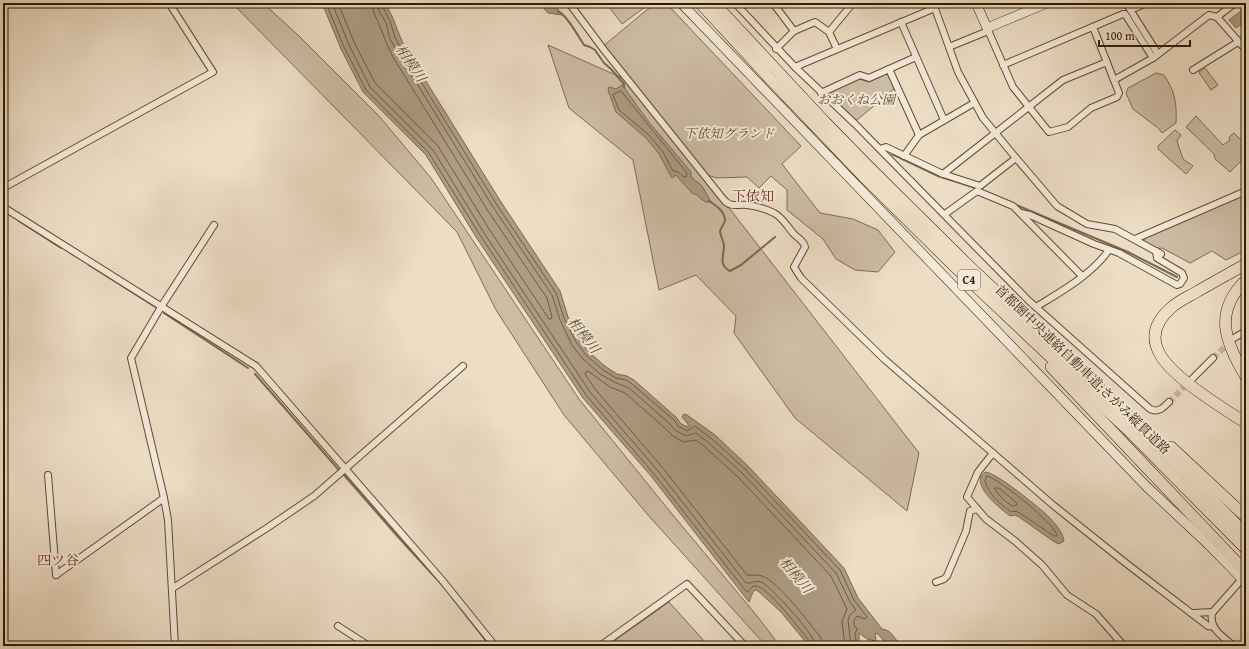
<svg xmlns="http://www.w3.org/2000/svg" width="1249" height="649" viewBox="0 0 1249 649" font-family="'Gentium Book Plus','Noto Serif JP',serif">
	<rect width="100%" height="100%" fill="#edddc5"/>
	<filter id="stains"><feTurbulence type="fractalNoise" baseFrequency=".005" numOctaves="4"/><feColorMatrix values="0 0 0 0 .2 0 0 0 0 .09 0 0 0 0 .02 0 0 0 .5 -.17"/></filter>
	<radialGradient id="worn" r=".72"><stop offset=".6" stop-color="#630" stop-opacity="0"/><stop offset="1" stop-color="#630" stop-opacity=".3"/></radialGradient>
	<!-- green -->
	<g fill="#cdbca4" stroke="#7e6c52">
		<path d="M232,3H263L299,36L379,116L431,178L579,399L672,514L757,616L780,646H766L648,515L564,415L496,310L457,232Z"/>
		<path d="M606,3H644L648,5L622,24Z"/>
		<path d="M655,3H666L801,146L782,164L820,213L853,219L878,230L895,252L878,272L855,270L836,259L823,239L787,210V190L771,176L759,188L747,177L717,178L704,174L678,142L919,453L907,511L795,418L734,333L736,316L696,275L659,290L633,160L569,108L548,45L627,80L601,48Z"/>
		<path d="M1205,68L1218,85L1211,90L1200,74L1199,72Z"/>
		<path d="M1156,73L1164,75C1175,91 1177,104 1176,123L1162,133L1158,128L1133,109L1126,93L1128,88Z"/>
		<path d="M886,74L888,75L894,87V89L857,120H855L828,95V93L859,79L869,82Z"/>
		<path d="M1196,116L1223,145L1230,140L1229,137L1234,133L1246,145V156L1230,172L1215,159L1214,154L1186,127Z"/>
		<path d="M1175,130L1181,135L1177,141L1183,159L1193,166L1186,174L1158,149V146Z"/>
		<path d="M1246,194V250L1226,260L1212,251L1190,263L1162,248L1155,249L1144,241L1146,237Z"/>
		<path d="M669,602L705,642L707,641L712,646H607Z"/>
	</g>
	<!-- water -->
	<g fill="#ad9b82" stroke="#7b684e">
		<path d="M322,3H386C388,10 392,15 394,21C398,31 401,40 406,49L501,202L560,291L568,317L579,340L589,352L606,367L617,374L627,376L634,380L677,418L680,423L687,427H688V424L682,417L684,414L687,415L715,435L748,466L844,568L858,598L882,629C891,630 894,637 899,644L908,643L914,646H893L891,644L885,646L881,644L878,646L879,644L884,641L878,634L875,633L876,641L867,639L859,633V643L863,646H809L781,612L758,591L755,590L753,592L749,602L651,476L583,398L476,237L426,155L363,92L341,49Z"/>
		<path d="M539,3H553L562,15L548,13Z"/>
		<path d="M1246,7V21L1236,28L1229,20Z"/>
		<path d="M624,84L625,89L648,121L686,166L691,172V177L702,186L711,202H706L701,199L697,195L692,193L676,175L672,178L659,154L646,138L616,112L608,90L609,87L616,89Z"/>
		<path d="M985,472C996,472 1041,509 1050,518C1056,525 1063,532 1064,541L1059,544L1053,541L1019,517L1015,515L1010,516C1001,509 976,490 981,476C981,476 985,472 985,472Z"/>
	</g>
	<g fill="none" stroke-linecap="round" stroke-linejoin="round">
		<!-- shore -->
		<g stroke="#6e5c41" stroke-width="1">
			<path d="M326,3L344,47L366,90L429,153L480,235L586,395L654,474L746,591L748,592C750,589 752,586 755,586C767,585 802,632 810,642L811,646"/>
			<path d="M332,3L349,45L370,87L433,150L484,233L590,392L658,471L746,583C752,584 756,579 763,583C773,589 816,636 816,646"/>
			<path d="M338,3L354,42L375,83L438,146L489,229L549,319H551L552,317L547,298L488,211L393,57C388,47 384,37 380,27C377,18 372,12 372,3"/>
			<path d="M378,3L379,11L386,23L390,39L398,53L493,207L552,295L560,320L572,345L582,358L600,374L614,382L629,388L670,424L675,430L686,436L696,433L709,443L742,473L836,573L850,602L856,610L850,615L848,620L851,646"/>
			<path d="M383,3L384,9L390,21L395,37L402,51L497,205L556,293L564,318L576,342L586,355L603,370L616,378L626,380L632,384L674,420L678,426L687,431L695,426L712,439L745,469L840,570L854,600L867,617L865,619L857,616L854,620V625L857,629L855,634L857,646"/>
			<path d="M621,91L687,173L686,177H684L678,172L673,171L663,152L649,135L619,110L613,95Z"/>
			<path d="M987,476C998,478 1057,525 1057,536H1054L1021,514L1016,511L1011,512C999,503 989,495 985,481Z"/>
			<path d="M995,488H999L1017,503V505L1012,506C1006,502 1000,497 995,490Z"/>
			<path d="M822,646V641L819,635C806,620 780,583 762,576C757,574 752,576 747,575L662,467L595,389L585,374L586,372L588,371L610,387L625,393L665,428L673,436L683,442L696,440L705,447L738,477L831,576L847,609L842,621L845,646"/>
		</g>
		<!-- stream -->
		<g stroke="#7b684e" stroke-width="2">
			<path d="M558,11C567,15 578,36 584,45L590,47L595,50L604,63L611,69L624,84V87"/>
			<path d="M892,154L938,176L979,189"/>
			<path d="M709,201C715,205 725,211 725,220C725,223 721,227 720,231C720,236 724,241 724,246C724,255 718,265 730,271L741,265L775,237"/>
			<path d="M1014,204L1128,252L1177,277"/>
			<path d="M19,221L61,248"/>
			<path d="M69,252L80,259"/>
			<path d="M89,265L157,308"/>
			<path d="M164,313L248,368"/>
			<path d="M255,374L338,469"/>
			<path d="M344,475L399,538L445,588"/>
			<path d="M447,591L490,646"/>
		</g>
		<!-- street-tunnel -->
		<g stroke="#c7b69e" stroke-width="6" stroke-dasharray="6 3" stroke-linecap="butt">
			<path d="M1213,358L1230,342"/>
			<path d="M1169,402L1190,381"/>
		</g>
		<defs>
			<g id="street">
				<path d="M569,3L604,50L724,200C731,208 738,204 747,205C756,206 766,209 774,213C783,218 787,226 793,233C797,238 804,240 805,247L794,267L801,278L884,359L1053,505L1127,564L1208,626L1214,627"/>
				<path d="M735,3L795,67L855,124L1028,300L1150,409C1158,413 1163,408 1169,402"/>
				<path d="M773,3L794,31"/>
				<path d="M933,3L958,72L983,118L1016,158L1057,206L1087,224L1115,229L1161,254"/>
				<path d="M1025,3L1028,11"/>
				<path d="M1126,3L1158,54"/>
				<path d="M1132,3L1135,8L1147,3"/>
				<path d="M1217,17L1246,50"/>
				<path d="M901,22L944,120"/>
				<path d="M987,28L1013,87L1049,132L1068,127L1091,108L1117,97L1119,93L1093,27"/>
				<path d="M829,32L853,3"/>
				<path d="M949,47L988,31"/>
				<path d="M776,49L794,31L815,22L829,32L837,49"/>
				<path d="M1003,65L1123,14H1125L1153,58L1209,15L1217,17L1235,3"/>
				<path d="M795,67L935,8"/>
				<path d="M889,69L919,135"/>
				<path d="M1193,70L1238,42"/>
				<path d="M1114,80L1153,58"/>
				<path d="M821,93L860,75L869,78L916,57"/>
				<path d="M880,149L886,147L943,174L980,186L1016,158"/>
				<path d="M904,156L919,135L974,103"/>
				<path d="M943,174L1063,80L1107,62"/>
				<path d="M3,188L213,72L169,3"/>
				<path d="M3,207L256,366L442,580L495,646"/>
				<path d="M1021,213L1030,215L1094,244L1119,253L1177,285L1180,284L1184,278L1182,273L1157,258L1156,251"/>
				<path d="M945,214L977,191L1013,206L1082,276"/>
				<path d="M1135,239L1246,191"/>
				<path d="M1036,307C1062,291 1091,275 1109,250"/>
				<path d="M1234,338L1246,331"/>
				<path d="M1192,379L1213,358"/>
				<path d="M993,453L978,472L967,497L986,519L1015,541L1042,565L1067,595L1096,614L1124,646"/>
				<path d="M48,475L56,575"/>
				<path d="M164,498L168,520L175,646"/>
				<path d="M56,575L164,498L131,358L161,307L214,225"/>
				<path d="M936,582L944,579L947,576L966,531L970,511L977,509"/>
				<path d="M173,588L267,528L314,496L463,366"/>
				<path d="M1193,613L1213,612"/>
				<path d="M338,626L369,646"/>
				<path d="M600,646L687,584L745,646"/>
				<path d="M1234,646C1223,637 1209,629 1212,613L1242,579"/>
			</g>
			<g id="secondary">
				<path d="M681,3L1147,487L1209,545L1246,583"/>
				<path d="M976,3L987,28L1047,3"/>
			</g>
			<g id="highway">
				<path d="M700,3L772,81L863,176L954,266L1127,429L1246,549"/>
				<path d="M714,3L825,122L871,169L967,264L1135,422L1246,534"/>
				<path d="M1246,264C1230,273 1214,282 1198,291C1190,296 1180,300 1172,307C1133,340 1169,370 1198,391C1213,402 1230,413 1246,423"/>
				<path d="M1246,280C1213,312 1225,342 1246,377"/>
				<path d="M1051,367L1246,572"/>
				<path d="M1171,447L1246,517"/>
			</g>
		</defs>
		<!-- street casing -->
		<use href="#street" stroke="#5f4c31" stroke-width="8"/>
		<!-- secondary casing -->
		<use href="#secondary" stroke="#301c00" stroke-width="10"/>
		<!-- highway casing -->
		<use href="#highway" stroke="#301c00" stroke-width="12"/>
		<!-- street -->
		<use href="#street" stroke="#f3e9d9" stroke-width="6"/>
		<!-- secondary -->
		<use href="#secondary" stroke="#f3e9d9" stroke-width="9"/>
		<!-- highway -->
		<use href="#highway" stroke="#edddc5" stroke-width="11"/>
	</g>
	<g text-anchor="middle" stroke-width="4" stroke-linejoin="round" paint-order="stroke">
		<!-- shield labels -->
		<rect fill="#f3e9d9" stroke="#6a5a41" stroke-width="1" x="958" y="270" width="22" height="20" rx="3"/>
		<g font-size="12" font-weight="bold" fill="#301c00">
			<text x="969" y="284">C4</text>
		</g>
		<!-- park labels -->
		<g font-size="13" font-style="italic" fill="#5f4c31" stroke="#f3e9d9">
			<text x="856" y="104">おおくね公園</text>
			<text x="729" y="138">下依知グランド</text>
		</g>
		<!-- street labels -->
		<g font-size="13" fill="#301c00" stroke="#f3e9d9">
			<text transform="translate(1083 369) rotate(44)" y="5">首都圏中央連絡自動車道;さがみ縦貫道路</text>
		</g>
		<!-- water labels -->
		<g font-size="14" font-style="italic" fill="#624f34" stroke="#f3e9d9">
			<text transform="translate(411 63) rotate(56)" y="5">相模川</text>
			<text transform="translate(584 335) rotate(52)" y="5">相模川</text>
			<text transform="translate(796 575) rotate(50)" y="5">相模川</text>
		</g>
		<!-- neighbourhood labels -->
		<g font-size="14" fill="#7a1f14" stroke="#f3e9d9">
			<text x="753" y="201">下依知</text>
			<text x="58" y="565">四ツ谷</text>
		</g>
	</g>
	<!-- margin -->
	<rect width="1249" height="649" fill="none" stroke="#edddc5" stroke-width="16"/>
	<rect x="4" y="4" width="1241" height="641" fill="none" stroke="#301c00" stroke-width="2"/>
	<rect x="8" y="8" width="1233" height="633" fill="none" stroke="#301c00"/>
	<!-- scale -->
	<path d="M1099 40v6h91v-6" fill="none" stroke="#301c00" stroke-width="2"/>
	<text x="1105" y="40" font-size="12" fill="#301c00" stroke="#f3e9d9" stroke-width="3" paint-order="stroke">100 m</text>
	<rect width="100%" height="100%" filter="url(#stains)"/>
	<rect width="100%" height="100%" fill="url(#worn)"/>
</svg>
